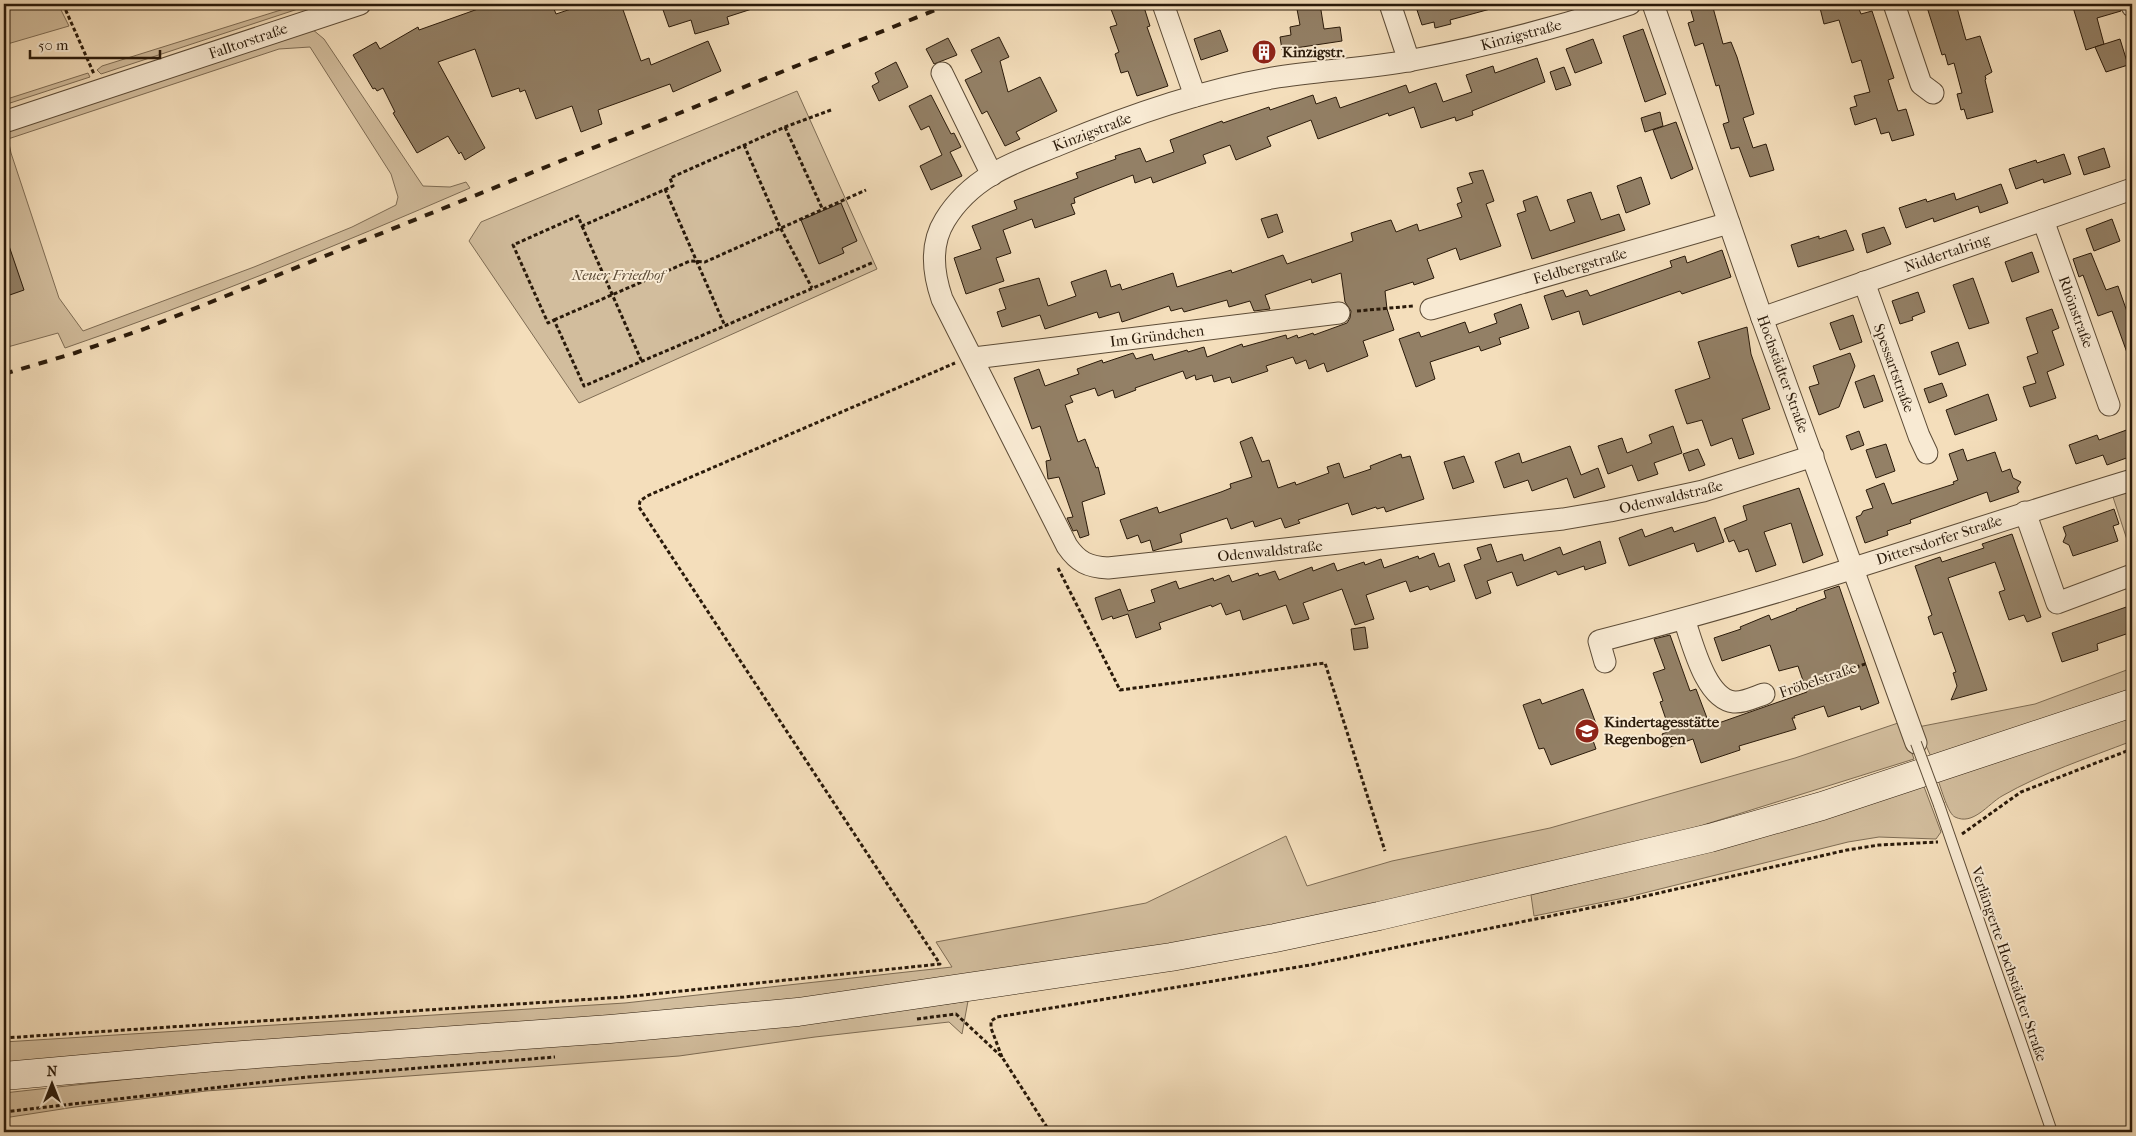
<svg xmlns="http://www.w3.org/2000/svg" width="2136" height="1136" viewBox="0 0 2136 1136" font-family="'IM FELL French Canon',serif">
	<rect width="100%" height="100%" fill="#f4debb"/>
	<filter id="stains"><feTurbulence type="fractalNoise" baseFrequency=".004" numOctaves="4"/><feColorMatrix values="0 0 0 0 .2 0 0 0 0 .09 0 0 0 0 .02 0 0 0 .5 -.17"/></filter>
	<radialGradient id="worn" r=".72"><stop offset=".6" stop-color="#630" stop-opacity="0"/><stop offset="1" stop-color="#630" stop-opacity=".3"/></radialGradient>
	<!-- green -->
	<g fill="#d2bd9d" stroke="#7e6c54" fill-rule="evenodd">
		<path d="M4,4H58L69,26L4,45Z"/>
		<path d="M300,4H313L101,74L97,70L102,66Z"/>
		<path d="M312,29L324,39L423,186L450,187L466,182L470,188C336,246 202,301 65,348L58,333L4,348V131ZM310,47L391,174L398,197L396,205L352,227L254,267L83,331L59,298L11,153L8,139L279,49Z"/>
		<path d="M88,73L90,77L4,105V100Z"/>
		<path d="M797,91L877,269L579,403L469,241L481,222Z"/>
		<path d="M2132,491V555L2113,497Z"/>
		<path d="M2132,668V691L1931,757L1918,727L2035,704Z"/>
		<path d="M2132,715V741C2088,758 2042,773 2002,796C1988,804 1973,826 1955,817C1948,814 1941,788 1938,780Z"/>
		<path d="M1901,722L1914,759L1700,826L1556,866L1273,928L797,1005L4,1068V1042L625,1003L952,967L936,942L1146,903L1286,836L1307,886L1392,861L1550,828L1795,758Z"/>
		<path d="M1923,784L1941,832L1936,839L1879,837L1848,842L1624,898L1534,916L1531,895L1710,850Z"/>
		<path d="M968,1001L962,1034L949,1022L815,1037L679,1056L206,1091L75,1107L4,1118V1093L219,1069L901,1010Z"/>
	</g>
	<!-- building -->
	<g fill="#938066" stroke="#2a1a0a">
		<path d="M492,4H552L556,14L586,4H621L641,61L649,58L651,65L708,41L721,71L673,92L670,84L598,110L602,124L581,132L572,106L536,119L525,90L520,92L519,88L492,97L475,49L438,62L485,148L465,160L461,152L459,154L448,136L417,153L393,113L395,112L383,88L377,91L375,88L373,89L353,55L376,42L380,49L418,27L419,30Z"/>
		<path d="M661,4H757L758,7L727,17L729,24L695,34L691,20L669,27Z"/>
		<path d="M1109,4H1143L1150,26L1147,27L1168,86L1137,96L1128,71L1121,73L1115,54L1119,52L1110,27L1117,25Z"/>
		<path d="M1296,4H1320L1324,29L1340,27L1342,41L1282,50L1280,37L1291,35L1290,27L1300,25Z"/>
		<path d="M1415,4H1493L1494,8L1450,20L1451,24L1435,28L1434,22L1422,25Z"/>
		<path d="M1689,4H1712L1723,44L1731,42L1737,57L1754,114L1743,118L1753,148L1766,144L1774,170L1750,177L1739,147L1731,149L1723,124L1729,122L1719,85L1716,86L1703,43L1695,46L1688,23L1694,21Z"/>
		<path d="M1819,4H1857L1861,14L1872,11L1894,78L1888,80L1898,111L1906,109L1914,135L1892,141L1889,132L1881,134L1876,118L1855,125L1850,108L1857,106L1854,96L1870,92L1861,60L1852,63L1839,20L1824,24Z"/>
		<path d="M1926,4H1956L1966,40L1980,36L1992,72L1985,76L1986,79L1985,80L1993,112L1967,119L1964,109L1961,110L1957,94L1962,93L1954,63L1948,65L1945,54L1942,55Z"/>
		<path d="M2072,4H2120L2121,11L2097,18L2104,44L2086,50Z"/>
		<path d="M1643,29L1666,94L1645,102L1623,36Z"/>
		<path d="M1220,30L1228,51L1201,60L1194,39Z"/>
		<path d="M999,37L1009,57L1000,61L1008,92L1040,77L1057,111L1016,132L1020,139L1005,146L987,111L982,114L965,80L982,72L971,50Z"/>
		<path d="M948,38L957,55L934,64L926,49Z"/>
		<path d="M1593,39L1602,63L1575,73L1566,49Z"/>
		<path d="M2120,39L2128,65L2106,72L2095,47Z"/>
		<path d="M1537,58L1545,82L1472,111L1473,115L1456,121L1455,117L1421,128L1414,107L1389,116L1388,113L1318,139L1311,120L1267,137L1271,146L1236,160L1230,145L1203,155L1206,163L1153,183L1151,177L1135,183L1133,175L1094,190L1074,198L1075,203L1071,204L1075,214L1035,228L1032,219L1003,230L1011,253L996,258L1004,281L966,294L954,258L981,249L972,226L1017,209L1014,201L1078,178L1076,173L1116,159L1115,156L1140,148L1146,162L1174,152L1170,140L1222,121L1223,123L1269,107L1270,110L1313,95L1316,104L1336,97L1340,108L1406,85L1409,93L1436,83L1443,102L1472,92L1466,75L1493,66L1495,73Z"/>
		<path d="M896,62L908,87L879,101L872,86L879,82L875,73Z"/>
		<path d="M1564,67L1571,85L1556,90L1550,72Z"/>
		<path d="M931,95L951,134L954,133L961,147L950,152L962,176L931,190L920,166L942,155L929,126L921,130L909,106Z"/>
		<path d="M1660,112L1663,126L1645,132L1641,118Z"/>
		<path d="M1676,122L1693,169L1671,179L1653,130Z"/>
		<path d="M2104,148L2110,167L2084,175L2078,157Z"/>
		<path d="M2064,154L2071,174L2044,183L2043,179L2016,189L2009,169L2036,160L2037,163Z"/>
		<path d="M1483,170L1494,201L1486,204L1501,246L1460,260L1456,248L1427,259L1434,278L1414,285L1413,282L1385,291L1387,309L1394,330L1363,341L1368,356L1327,372L1324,363L1309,369L1306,360L1296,364L1293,357L1266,366L1268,371L1232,383L1230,377L1214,382L1212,375L1196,380L1195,375L1186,379L1183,371L1135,388L1136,390L1115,398L1113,390L1098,396L1095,388L1070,396L1073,402L1065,405L1078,442L1085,439L1096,468L1098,467L1105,494L1082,502L1089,535L1080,538L1077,530L1073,531L1067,518L1073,517L1059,477L1048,479L1046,461L1051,460L1040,426L1032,429L1014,378L1039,369L1045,386L1079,374L1077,369L1102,360L1103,363L1133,353L1136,359L1152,354L1154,360L1187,350L1188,352L1204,347L1207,357L1242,344L1243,347L1286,335L1287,339L1297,335L1298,338L1313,333L1314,335L1347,323L1350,318L1351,311L1345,302L1341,273L1312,283L1311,279L1265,295L1270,309L1254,311L1250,301L1229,307L1227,300L1184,312L1182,308L1171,311L1169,306L1122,322L1119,312L1099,318L1097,312L1045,329L1040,315L1002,327L997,312L1006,309L999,289L1039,278L1048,306L1076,296L1071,282L1106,270L1111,287L1120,284L1122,290L1173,273L1177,287L1231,270L1232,273L1283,255L1287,264L1353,241L1351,233L1384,222L1391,220L1396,232L1417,224L1419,231L1462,217L1457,204L1462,202L1457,188L1473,183L1469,173Z"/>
		<path d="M1641,177L1650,204L1626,213L1617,186Z"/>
		<path d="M2001,184L2008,203L1980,213L1978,206L1934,222L1933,218L1906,228L1899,208L1926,199L1927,202L1954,193L1956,200Z"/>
		<path d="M1591,192L1601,220L1619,214L1625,230L1532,259L1517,214L1526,211L1523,201L1537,196L1550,231L1575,222L1567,200Z"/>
		<path d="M841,203L857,241L842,248L844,253L819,264L801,220Z"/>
		<path d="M1277,214L1283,232L1268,238L1261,219Z"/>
		<path d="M2112,219L2120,241L2094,251L2086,229Z"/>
		<path d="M1884,227L1891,244L1867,253L1862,234Z"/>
		<path d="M1846,230L1854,250L1798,267L1791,245L1819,236V239Z"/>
		<path d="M4,237H6L24,290L4,297Z"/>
		<path d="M1722,250L1731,277L1682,294L1680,291L1583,325L1579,311L1552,320L1544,296L1563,290L1566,297L1587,290L1590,296L1672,267L1670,261L1685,256L1687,263Z"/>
		<path d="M2032,252L2039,272L2012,282L2005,262Z"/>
		<path d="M2091,253L2106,290L2118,286L2132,326V361H2130L2112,311L2098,316L2083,275L2079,277L2073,259Z"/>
		<path d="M1973,278L1989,323L1969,329L1953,285Z"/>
		<path d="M1918,292L1925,312L1912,317L1913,320L1900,324L1892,301Z"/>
		<path d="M1521,304L1529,328L1499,338L1501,344L1481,351L1479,346L1430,362L1435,379L1416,387L1399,339L1419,332L1421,337L1465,322L1469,333L1497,323L1494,314Z"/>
		<path d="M2052,309L2059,328L2052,331L2064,365L2047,372L2056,398L2030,407L2023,387L2036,383L2027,357L2038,353L2026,318Z"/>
		<path d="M1853,315L1862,342L1840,350L1830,323Z"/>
		<path d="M1747,327L1751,354L1770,409L1742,419L1754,454L1739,459L1732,438L1711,446L1702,420L1687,424L1675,390L1710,378L1698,342Z"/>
		<path d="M1958,342L1966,365L1939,375L1931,352Z"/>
		<path d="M1850,353L1855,366L1839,407L1819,415L1809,387L1819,384L1813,366Z"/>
		<path d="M1874,375L1883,401L1864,408L1855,382Z"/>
		<path d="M1942,383L1947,396L1929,403L1924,389Z"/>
		<path d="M1988,394L1997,420L1955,435L1946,410Z"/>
		<path d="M1673,426L1682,453L1654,463L1658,474L1638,481L1632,465L1608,474L1598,446L1622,438L1627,453L1652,443L1649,435Z"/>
		<path d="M2132,428V456L2107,465L2103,455L2076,464L2069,445L2097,435L2099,440Z"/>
		<path d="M1859,431L1864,445L1851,450L1846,436Z"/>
		<path d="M1252,437L1262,462L1269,460L1278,488L1295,482L1296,485L1329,473L1327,467L1339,463L1344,478L1371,469L1370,466L1401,454L1402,458L1410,456L1424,499L1386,512L1384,507L1377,509L1376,507L1352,515L1348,503L1298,520L1300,523L1285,528L1281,518L1255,527L1253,521L1231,529L1227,518L1180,534L1182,542L1156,550L1153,551L1150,540L1141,543L1138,535L1127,539L1120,520L1157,507L1159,513L1221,492L1231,488L1230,484L1252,477L1240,442Z"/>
		<path d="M1886,444L1895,471L1876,478L1866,450Z"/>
		<path d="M1570,446L1581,475L1598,468L1605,487L1574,498L1567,478L1532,491L1528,480L1504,488L1495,462L1519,453L1522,463Z"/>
		<path d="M1698,449L1705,465L1689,471L1683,454Z"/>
		<path d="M1963,449L1967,461L1995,452L2002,472L2010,469L2013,478L2021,482L2017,488L2019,492L1990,502L1987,492L1910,520L1911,523L1887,531L1888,535L1865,543L1856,517L1861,515L1863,511L1873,508L1866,490L1884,483L1892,504L1954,484L1953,482L1958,480L1949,454Z"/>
		<path d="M1464,456L1474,482L1453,489L1444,462Z"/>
		<path d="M1799,488L1823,555L1803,563L1791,523L1764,532L1776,565L1756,572L1748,549L1739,552L1734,540L1729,542L1724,529L1747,520L1743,506Z"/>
		<path d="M2114,509L2119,524L2113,526L2118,541L2073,556L2069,545L2063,542L2066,535L2063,527Z"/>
		<path d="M1715,517L1724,542L1697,552L1694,543L1629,566L1619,538L1642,529L1645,537L1672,527L1674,532Z"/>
		<path d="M2012,534L2041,617L2027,622L2024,615L2009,620L1999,592L2005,590L1995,562L1948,578L1987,690L1951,700L1957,686L1953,673L1956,672L1942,632L1934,635L1928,617L1932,615L1915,566L1940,557L1942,562L1984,548L1982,544Z"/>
		<path d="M1600,541L1606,563L1585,570L1584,566L1558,575L1556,571L1517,586L1512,572L1487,581L1491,593L1476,599L1464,565L1481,559L1477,548L1491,544L1497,562L1522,554L1524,561L1560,547L1563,555Z"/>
		<path d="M1434,553L1439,567L1449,563L1455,581L1430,590L1428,586L1410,592L1406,581L1366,595L1374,619L1355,625L1342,589L1303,603L1309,619L1293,624L1286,605L1243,620L1240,610L1226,615L1221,603L1212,607L1211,605L1159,623L1161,629L1136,638L1128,614L1113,619L1112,616L1102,620L1095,598L1120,589L1128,611L1155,602L1151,590L1176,581L1179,589L1213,578L1214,581L1229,575L1232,582L1258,573L1259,576L1275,571L1279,580L1312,567L1313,571L1334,563L1337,571L1364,562L1365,565L1381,559L1384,568L1418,556L1419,559Z"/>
		<path d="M1839,586L1879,703L1861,710L1860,706L1828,717L1824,706L1794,716L1795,718H1792L1796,729L1739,746L1740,750L1701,763L1693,739L1667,748L1662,734L1670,731L1660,702L1663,701L1653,673L1665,669L1654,639L1670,635L1690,691L1696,689L1707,718L1710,717L1713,725L1807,692L1798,666L1779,671L1770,645L1722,661L1714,638L1741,629L1740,627L1769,615L1771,620L1797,610L1796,609L1826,598L1824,591Z"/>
		<path d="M2132,605V632L2097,644L2098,650L2062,662L2052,633Z"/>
		<path d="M1365,627L1368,648L1354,650L1351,629Z"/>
		<path d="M1583,689L1598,729L1590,732L1596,749L1551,765L1544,748L1539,749L1523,705L1540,699L1542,704Z"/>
	</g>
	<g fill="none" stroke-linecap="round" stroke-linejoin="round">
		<defs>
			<path id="service" d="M1939,805L2052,1132"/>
			<g id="minor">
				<path d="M1163,4L1195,96"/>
				<path d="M1390,4L1409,61"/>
				<path d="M1630,4C1559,27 1487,46 1413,60C1367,69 1319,70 1272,78C1199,91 1127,116 1058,145C1036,154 1012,162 991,175C973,186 956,202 945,220C930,244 933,273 942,299L1067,546C1078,562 1088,567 1108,568L1563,519L1610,511L1703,491L1813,456"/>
				<path d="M1653,4L1762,318L1916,743"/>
				<path d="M1894,4L1921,84L1933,93"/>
				<path d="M2132,4V6"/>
				<path d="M942,73L992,175"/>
				<path d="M4,122L360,4"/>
				<path d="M2043,220L2109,405"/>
				<path d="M1864,282L1919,436L1927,453"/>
				<path d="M1431,309L1729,223"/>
				<path d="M1762,318L2132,189"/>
				<path d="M974,358L1339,313"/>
				<path d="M2025,512L2057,603L2132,575"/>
				<path d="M1684,619C1692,641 1705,699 1734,702C1743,703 1755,697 1764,694"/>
				<path d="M1605,662L1599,641C1684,619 1770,595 1854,568C1947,539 2039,508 2132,480"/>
			</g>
			<path id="secondary" d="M4,1076L216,1057L610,1029L798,1012L1171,957L1275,938L1379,916L1710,838L1822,806L2132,703"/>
		</defs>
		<!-- service casing -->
		<use href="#service" stroke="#5c4b36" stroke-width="12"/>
		<!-- minor casing -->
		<use href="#minor" stroke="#5c4b36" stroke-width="23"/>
		<!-- secondary casing -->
		<use href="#secondary" stroke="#2a1a0a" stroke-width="29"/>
		<!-- path -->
		<g stroke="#2a1a0a" stroke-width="3" stroke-dasharray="4 2.5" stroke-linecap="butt">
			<path d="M63,4L94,74"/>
			<path d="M831,110L785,127L670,178L673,186L582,226L578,216L513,245L548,323L554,320L584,386L874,262"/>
			<path d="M785,127L822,208"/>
			<path d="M744,145L780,227L812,288"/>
			<path d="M665,189L725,326"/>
			<path d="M582,226L642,362"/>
			<path d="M1357,311L1413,306"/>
			<path d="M554,320L690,261L705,262L866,190"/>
			<path d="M1058,568L1120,690L1325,663L1385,851"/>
			<path d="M1782,693L1868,663"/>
			<path d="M1962,834L2021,792L2132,749"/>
			<path d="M917,1019L956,1014L1002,1057L1050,1132"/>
			<path d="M4,1038L624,997L940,964L639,507L640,501L647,496L955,363"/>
			<path d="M1002,1057L991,1028V1021L997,1017L1310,965L1624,901L1847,850L1879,845L1938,842"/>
			<path d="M4,1112L308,1077L555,1057"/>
		</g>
		<!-- service -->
		<use href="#service" stroke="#f8ead3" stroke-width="10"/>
		<!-- minor -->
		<use href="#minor" stroke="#f8ead3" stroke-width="21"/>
		<!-- secondary -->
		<use href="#secondary" stroke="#f8ead3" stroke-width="28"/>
		<!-- rail -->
		<path stroke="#2a1a0a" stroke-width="4" stroke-dasharray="9 9" stroke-linecap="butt" d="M4,374L75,353L144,329L950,4"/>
		<defs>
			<path id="service-bridge" d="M1916,743L1939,805"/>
		</defs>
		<!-- service-bridge casing -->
		<use href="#service-bridge" stroke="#5c4b36" stroke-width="12" stroke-linecap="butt"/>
		<!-- service-bridge -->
		<use href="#service-bridge" stroke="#f8ead3" stroke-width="10"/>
	</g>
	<!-- icons -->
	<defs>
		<symbol id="building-disc" viewBox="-11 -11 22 22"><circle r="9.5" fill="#8f2418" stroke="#f8ead3"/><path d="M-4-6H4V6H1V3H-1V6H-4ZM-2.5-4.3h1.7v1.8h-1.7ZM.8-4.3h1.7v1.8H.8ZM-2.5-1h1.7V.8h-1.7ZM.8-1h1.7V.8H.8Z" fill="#fff"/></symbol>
		<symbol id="school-disc" viewBox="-11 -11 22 22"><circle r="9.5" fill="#8f2418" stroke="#f8ead3"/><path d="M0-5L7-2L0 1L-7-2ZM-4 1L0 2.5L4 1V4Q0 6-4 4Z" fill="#fff"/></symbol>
	</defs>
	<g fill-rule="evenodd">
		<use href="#building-disc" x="1250" y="38" width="28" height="28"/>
		<use href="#school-disc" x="1573" y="717" width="28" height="28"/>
	</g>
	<g text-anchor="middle" stroke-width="4" stroke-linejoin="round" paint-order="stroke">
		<!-- street labels -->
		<g font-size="15" fill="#2a1a0a" stroke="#f8ead3">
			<text transform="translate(1521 35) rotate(-15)" y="5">Kinzigstraße</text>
			<text transform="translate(248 41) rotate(-19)" y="5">Falltorstraße</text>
			<text transform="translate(1092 132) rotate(-21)" y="5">Kinzigstraße</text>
			<text transform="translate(1947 253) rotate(-19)" y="5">Niddertalring</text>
			<text transform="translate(1580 266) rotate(-16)" y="5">Feldbergstraße</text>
			<text transform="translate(2076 312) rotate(70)" y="5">Rhönstraße</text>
			<text transform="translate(1157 336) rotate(-7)" y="5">Im Gründchen</text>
			<text transform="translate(1894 368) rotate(70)" y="5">Spessartstraße</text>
			<text transform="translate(1783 374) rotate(70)" y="5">Hochstädter Straße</text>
			<text transform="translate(1671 497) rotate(-13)" y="5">Odenwaldstraße</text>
			<text transform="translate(1939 540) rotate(-18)" y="5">Dittersdorfer Straße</text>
			<text transform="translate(1270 551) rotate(-6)" y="5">Odenwaldstraße</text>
			<text transform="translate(1818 680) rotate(-19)" y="5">Fröbelstraße</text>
			<text transform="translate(2009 964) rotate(71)" y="5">Verlängerte Hochstädter Straße</text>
		</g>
		<!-- poi labels -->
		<g font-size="15" font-weight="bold" fill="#2a1a0a" stroke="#f8ead3" text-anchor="start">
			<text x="1282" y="57">Kinzigstr.</text>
			<text x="1604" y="727">Kindertagesstätte<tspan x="1604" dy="17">Regenbogen</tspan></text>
		</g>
		<!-- park labels -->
		<g font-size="15" font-style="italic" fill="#5c4b36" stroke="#f8ead3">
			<text x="618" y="280">Neuer Friedhof</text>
		</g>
	</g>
	<!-- margin -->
	<rect width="2136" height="1136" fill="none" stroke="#f4debb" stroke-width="20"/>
	<rect x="5" y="5" width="2126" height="1126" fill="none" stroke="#2a1a0a" stroke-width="2.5"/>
	<rect x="10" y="10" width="2116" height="1116" fill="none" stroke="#2a1a0a"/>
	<!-- north arrow -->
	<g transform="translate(52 1084)" stroke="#f8ead3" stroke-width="4" paint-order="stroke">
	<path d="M0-4L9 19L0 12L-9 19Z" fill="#2a1a0a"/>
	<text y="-8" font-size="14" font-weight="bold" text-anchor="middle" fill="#2a1a0a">N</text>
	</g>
	<!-- scale -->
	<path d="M30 50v8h130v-8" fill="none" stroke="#2a1a0a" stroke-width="2.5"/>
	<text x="38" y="50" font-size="15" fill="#2a1a0a" stroke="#f8ead3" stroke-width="4" paint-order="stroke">50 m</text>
	<rect width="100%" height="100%" filter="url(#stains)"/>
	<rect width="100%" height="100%" fill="url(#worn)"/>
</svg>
